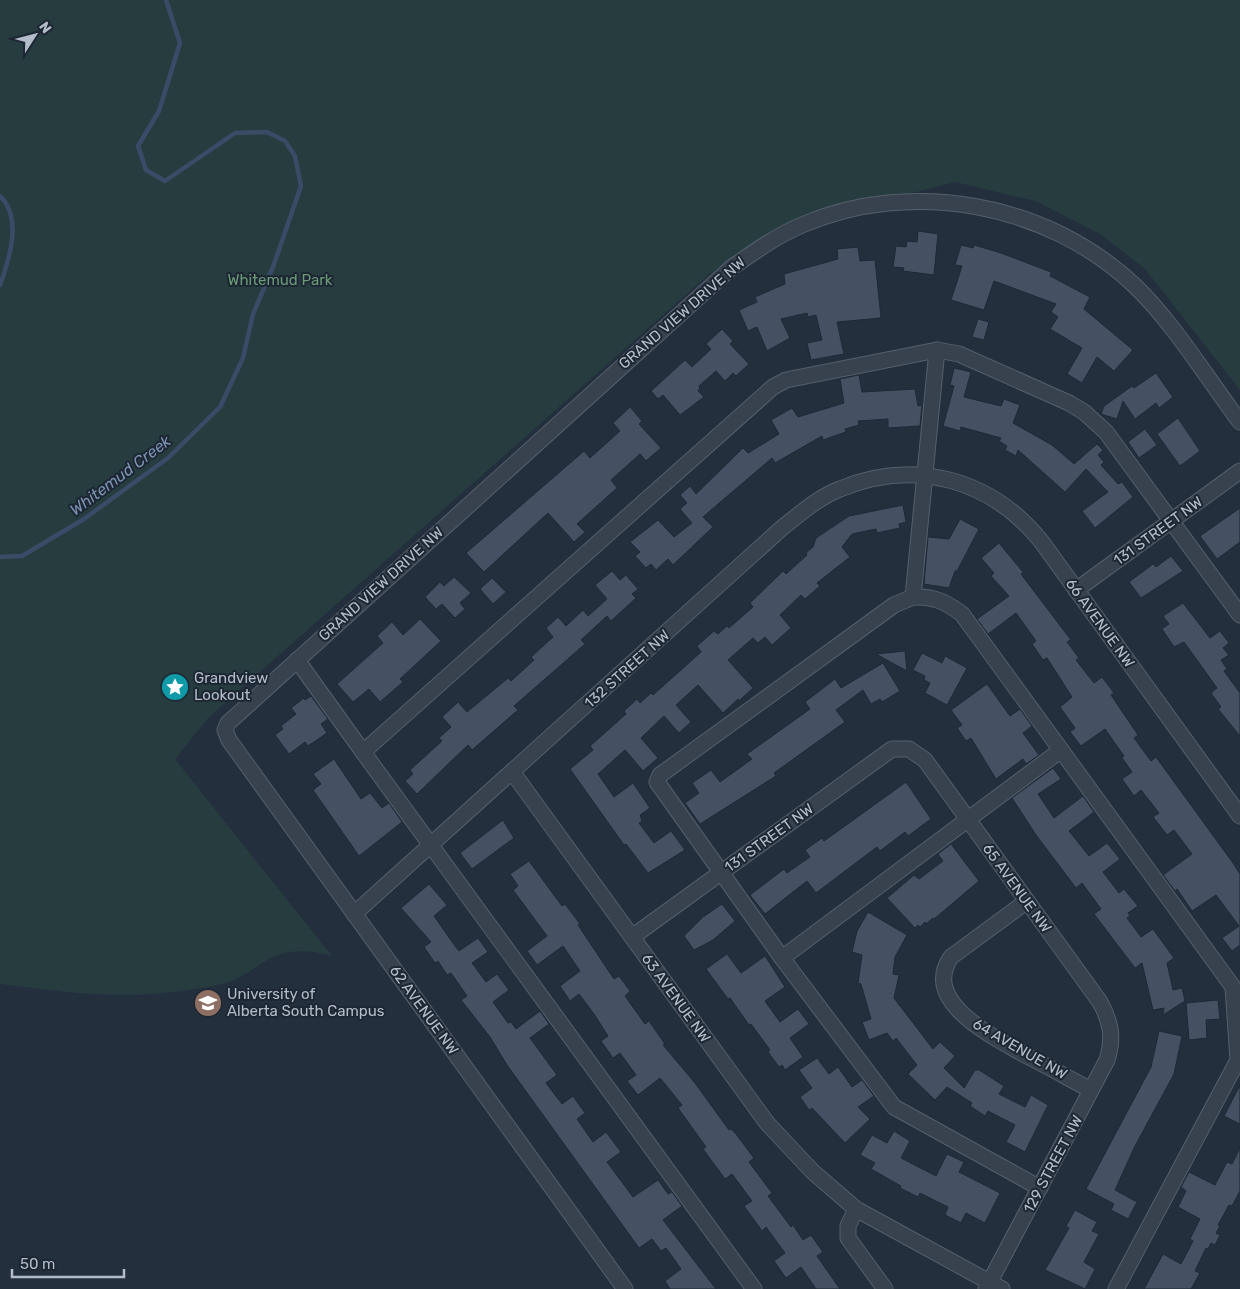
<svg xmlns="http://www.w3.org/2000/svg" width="1240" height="1289" viewBox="0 0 1240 1289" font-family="Rubik,sans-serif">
	<rect width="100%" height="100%" fill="#242f3e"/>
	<!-- green -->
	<path fill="#263c3f" d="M0,0H1240V390L1145,269L1100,234L1035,201L955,182L774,229L706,277L209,717L175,759L332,956C310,950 286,948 266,961C253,968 241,979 226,983C203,989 176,992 151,994C101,998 50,990 0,984Z"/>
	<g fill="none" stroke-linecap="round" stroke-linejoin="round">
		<!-- stream -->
		<g stroke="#394c67" stroke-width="4.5">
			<path d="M0,196C23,218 9,260 0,285"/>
			<path d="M0,557L22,556L84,519L168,458L220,407L243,358L253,314L273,267L301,186L295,156L285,141L267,132L235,133L165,181L146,170L138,146L159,111L180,43L166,0"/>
		</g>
	</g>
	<!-- building -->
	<g fill="#455162" stroke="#1f2835">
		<path d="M918,231L938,234L934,275L903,271L904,268L893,267L896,246L906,247L907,241L917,242Z"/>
		<path d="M961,245L973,248L974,245L1001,253L1051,272L1050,276L1090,297L1084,309L1133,350L1114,371L1097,357L1082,383L1067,374L1082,348L1050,329L1058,317L1051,312L1056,304L994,281L984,310L951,300L962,266L955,265Z"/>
		<path d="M858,247L860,261L875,260L881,318L837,322L844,354L811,360L807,343L822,340L816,315L808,317L807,313L781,319L790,338L767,351L757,327L748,331L739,310L757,302L755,297L785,284L784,274L838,259L837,249Z"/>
		<path d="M978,319L989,322L984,340L972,337Z"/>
		<path d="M722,329L733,341L730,344L749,364L736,376L733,373L725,381L716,371L699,386L700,388L698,391L704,397L680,415L663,395L658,399L651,391L685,360L692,367L711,349L706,344Z"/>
		<path d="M954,368L971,372L964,397L1001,406L1004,399L1020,405L1013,423L1052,445L1074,464L1097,444L1103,450L1098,455L1104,462L1101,465L1118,484L1122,482L1133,497L1095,528L1082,511L1108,492L1086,469L1065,492L1018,450L1016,456L1005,450L1007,446L999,441L1001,438L961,427L960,431L943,426L954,386L950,385Z"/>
		<path d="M1156,373L1173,397L1159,408L1156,403L1135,419L1123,401L1117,419L1101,414L1104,406L1132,386L1134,388Z"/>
		<path d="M859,375L862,392L915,389L918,406L922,405L920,426L888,428V419L858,421L859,425L845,429L846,432L823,440L822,436L775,463L772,458L703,517L713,527L673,565L668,559L656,570L651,564L646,568L635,556L640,552L630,542L658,520L674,537L692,523L680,509L687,503L680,495L690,486L696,494L743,448L748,453L779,434L771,420L792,408L798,417L844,403L840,379Z"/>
		<path d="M630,407L642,421L639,424L661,448L646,461L640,454L611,480L617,488L577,524L585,532L574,542L548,513L484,572L466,553L584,451L590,458L620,431L613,423Z"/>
		<path d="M1178,418L1200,451L1180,466L1157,434Z"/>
		<path d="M1145,429L1157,445L1139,458L1128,442Z"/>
		<path d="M903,505L906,522L899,524L900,528L877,533L876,529L852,534L842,547L850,557L817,583L820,586L805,599L801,595L780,615L791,628L772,645L765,637L758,643L753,638L728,660L753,688L739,701L738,699L723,713L698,685L676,705L691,722L679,733L664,716L641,738L658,758L643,771L625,750L598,774L614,797L633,783L650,808L640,815L642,821L639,823L654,843L671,831L685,850L648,873L626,844L624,845L570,769L593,750L590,746L626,714L624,711L637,699L640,703L651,693L653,695L701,652L697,646L714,631L718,634L727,626L729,628L753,607L750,603L783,571L786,574L807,555L806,553L813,547L816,538L849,516Z"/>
		<path d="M1240,508V542L1217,559L1200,536Z"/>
		<path d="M960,519L979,529L957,571H955L949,588L924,584L928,537L949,539Z"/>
		<path d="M999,543L1023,572L1021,574L1071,640L1067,642L1079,658L1076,660L1094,683L1102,677L1114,693L1111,695L1138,735L1134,738L1151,761L1156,757L1233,863L1240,874V945L1232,951L1222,938L1239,926L1216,895L1192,911L1177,889L1175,891L1163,875L1192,854L1174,830L1167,835L1153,817L1159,813L1141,790L1134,796L1122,779L1132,772L1122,758L1124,756L1105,729L1081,746L1070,732L1075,728L1060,707L1072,697L1047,658L1043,660L1032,644L1036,641L1016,613L988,634L977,619L1009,596L991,576L994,573L981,558Z"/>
		<path d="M1171,556L1183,571L1141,598L1129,582L1153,564L1156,567Z"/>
		<path d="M612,571L620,580L626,575L638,589L632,594L636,598L611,621L607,616L581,640L585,644L514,706L518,710L472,750L468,745L417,794L405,781L413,774L410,770L442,741L439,738L451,727L442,717L458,702L467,712L508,678L511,681L534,660L531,657L553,637L546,628L558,617L566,626L583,610L588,616L607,599L595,585Z"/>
		<path d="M454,577L471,593L460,603L465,609L455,618L442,604L436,609L425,597L440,582L444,586Z"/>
		<path d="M492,578L506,592L493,604L480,589Z"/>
		<path d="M1183,603L1210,638L1220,631L1229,643L1223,648L1229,655L1221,660L1227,669L1224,671L1240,693V736L1218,709L1221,707L1211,693L1217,688L1184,642L1174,647L1162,629L1169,624L1163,616Z"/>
		<path d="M420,619L441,641L400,679L403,682L380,702L369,689L353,702L337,684L383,643L377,636L392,622L403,635Z"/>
		<path d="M905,651L907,671L876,654Z"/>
		<path d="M922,653L942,663L945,656L967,668L947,705L925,693L930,683L924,680L925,676L913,670Z"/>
		<path d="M883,663L900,691L882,702L880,699L871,704L863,690L836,710L845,722L774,773L776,776L700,824L685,803L699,793L692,783L711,770L720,782L752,759L747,754L810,709L805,702L835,679L841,688Z"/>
		<path d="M987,684L1010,716L1020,709L1032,726L1023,733L1039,755L1026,764L1023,759L996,779L971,738L966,741L957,728L962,725L951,710Z"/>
		<path d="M311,696L328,719L321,724L327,733L308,746L305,742L289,754L275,735L283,729L281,726L296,714L291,708L304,698L305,700Z"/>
		<path d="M334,759L361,799L370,793L382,808L389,803L402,822L359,856L313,790L321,784L313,774Z"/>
		<path d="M1053,768L1061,779L1038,794L1054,818L1083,796L1094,812L1069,831L1089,856L1107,843L1120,859L1103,872L1119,893L1124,889L1138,906L1128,913L1130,916L1127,918L1141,937L1153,929L1174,958L1167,963L1173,990L1182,988L1185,1001L1163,1015L1164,1008L1153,1010L1142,963L1135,968L1094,914L1101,909L1082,883L1076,888L1036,835L1012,798Z"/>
		<path d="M906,782L931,819L908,836L905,832L880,851L877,847L816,893L807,881L765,914L750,895L784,869L787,873L810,857L805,850L822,838L824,841Z"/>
		<path d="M503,820L514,838L472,869L460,853Z"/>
		<path d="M951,844L979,881L934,919L933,918L926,924L925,922L920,927L918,925L915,928L887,898L914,875L919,879L943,861L938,854Z"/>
		<path d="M529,861L562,906L565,904L580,924L578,925L614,979L619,976L630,991L625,996L645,1024L649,1021L665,1044L663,1045L695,1083L729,1130L731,1129L736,1134L754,1158L749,1162L772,1193L768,1196L791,1227L793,1225L803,1240L811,1235L823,1252L817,1256L840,1289H816L801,1267L786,1278L774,1261L785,1253L766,1227L762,1231L744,1206L752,1201L732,1174L725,1179L703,1149L706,1147L678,1108L682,1105L660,1078L638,1095L627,1081L636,1075L620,1053L613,1058L601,1041L608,1036L594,1014L579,994L570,1001L560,986L580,971L563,946L537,965L527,951L547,936L513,890L518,886L510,874Z"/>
		<path d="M429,884L447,905L434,916L455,946L459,951L478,938L488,952L472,963L486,982L497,974L509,990L493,1002L508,1023L511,1022L516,1029L540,1011L549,1024L530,1038L557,1075L546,1083L562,1104L573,1096L585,1113L577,1119L593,1142L606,1132L621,1152L607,1162L633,1197L658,1180L668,1194L672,1192L682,1206L663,1220L716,1289H670L665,1281L681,1269L666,1248L661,1251L652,1239L639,1248L507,1065L490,1037L461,1000L467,996L451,973L447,975L438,961L435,963L424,947L431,942L401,908Z"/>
		<path d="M722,904L735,921L713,940L694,950L684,936L703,917Z"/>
		<path d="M868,912L907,935L895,957L893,974L899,975L894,998L933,1049L940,1042L955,1056L944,1068L964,1088L975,1070H979L1004,1086L999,1094L1025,1107L1031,1095L1048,1105L1025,1152L1006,1142L1015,1125L988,1111L985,1116L970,1106L972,1103L947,1087L935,1100L908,1074L917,1065L896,1038L893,1041L887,1033L869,1040L862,1022L871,1019L861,984L858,983L862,955L852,952L857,931Z"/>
		<path d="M727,954L741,973L765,956L785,987L765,1001L780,1022L798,1009L809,1024L790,1038L803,1057L785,1070L782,1065L779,1067L768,1052L770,1050L751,1024L749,1025L730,998L728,999L706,969Z"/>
		<path d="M1218,1000L1220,1019L1206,1020L1207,1038L1189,1040L1186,1003Z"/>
		<path d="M1159,1031L1182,1036L1174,1074L1135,1146L1115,1190L1137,1202L1128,1219L1111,1210L1114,1204L1086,1189L1151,1067Z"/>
		<path d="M817,1058L829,1074L838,1067L852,1087L862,1080L874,1096L858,1107L870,1119L845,1143L812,1108L809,1110L800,1097L812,1088L799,1070Z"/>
		<path d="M1240,1085V1124L1224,1116Z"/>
		<path d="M894,1131L910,1141L901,1158L936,1176L947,1154L964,1162L959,1172L1000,1193L985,1223L966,1213L961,1223L945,1215L948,1207L920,1193L918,1197L900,1188L901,1186L871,1169L875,1163L860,1155L872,1135L887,1143Z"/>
		<path d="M1240,1148V1191L1232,1206L1229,1205L1218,1225L1220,1226L1216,1233L1220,1235L1215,1245L1211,1243L1208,1249L1206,1248L1195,1271L1200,1273L1191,1289H1144L1163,1254L1181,1264L1193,1241L1190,1239L1200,1219L1178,1207L1186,1191L1181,1187L1189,1172L1215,1185L1227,1162L1232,1164Z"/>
		<path d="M1075,1210L1097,1222L1092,1231L1099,1234L1084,1262L1095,1269L1085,1289L1045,1270L1069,1228L1066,1226Z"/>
	</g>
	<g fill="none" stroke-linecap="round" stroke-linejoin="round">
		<defs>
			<g id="minor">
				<path d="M1076,590L1240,471"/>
				<path d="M913,597C934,596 946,602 962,614L1061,750"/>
				<path d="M297,660L363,752L773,387L786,380L937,350L959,354L1069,403L1084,412L1106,432L1240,615"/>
				<path d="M363,752L754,1289"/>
				<path d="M513,773L767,1123L813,1172L856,1209L1002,1289"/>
				<path d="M1027,901L951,957C920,1003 996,1038 1027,1056C1049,1067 1070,1079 1091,1090"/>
				<path d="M354,914L783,527C801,513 819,497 840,489C914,458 991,479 1041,541L1240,816"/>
				<path d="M632,937L892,749H909L925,760L1100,1002C1111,1022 1114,1038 1107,1060L986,1289"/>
				<path d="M782,958L657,782L660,775L894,605L913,597L937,350"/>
				<path d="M1040,1188L894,1107L782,958L1061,750L1233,987L1238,1060L1116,1289"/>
				<path d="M856,1209L848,1226V1238L885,1289"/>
				<path d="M625,1289L229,740L225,730L228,723L731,268C754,252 776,236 802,225C911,178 1047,203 1134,285C1173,322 1207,378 1240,422"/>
			</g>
		</defs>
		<!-- minor casing -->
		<use href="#minor" stroke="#565f6c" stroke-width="17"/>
		<!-- minor -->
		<use href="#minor" stroke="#38414e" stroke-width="15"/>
	</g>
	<!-- icons -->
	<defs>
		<symbol id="sight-disc" viewBox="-11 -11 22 22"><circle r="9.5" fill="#0f9aa8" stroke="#1d2633"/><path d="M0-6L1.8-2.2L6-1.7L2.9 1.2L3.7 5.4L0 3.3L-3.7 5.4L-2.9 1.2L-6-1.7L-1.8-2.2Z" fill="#fff"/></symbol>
		<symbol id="university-disc" viewBox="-11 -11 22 22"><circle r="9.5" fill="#8d6e63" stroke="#1d2633"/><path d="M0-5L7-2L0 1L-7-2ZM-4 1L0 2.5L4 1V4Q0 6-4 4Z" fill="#fff"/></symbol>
	</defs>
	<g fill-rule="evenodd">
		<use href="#sight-disc" x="159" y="671" width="32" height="32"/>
		<use href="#university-disc" x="192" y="987" width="32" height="32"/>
	</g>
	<g text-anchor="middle" stroke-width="4" stroke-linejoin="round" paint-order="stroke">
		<!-- park labels -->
		<g font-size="15" fill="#6b9a76" stroke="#1d2633">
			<text x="280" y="285">Whitemud Park</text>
		</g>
		<!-- street labels -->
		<g font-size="15" fill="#b4bcc9" stroke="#1d2633">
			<text transform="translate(682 313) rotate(-41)" y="5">GRAND VIEW DRIVE NW</text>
			<text transform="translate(1158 531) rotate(-36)" y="5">131 STREET NW</text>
			<text transform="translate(381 584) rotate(-42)" y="5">GRAND VIEW DRIVE NW</text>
			<text transform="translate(1100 623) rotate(54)" y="5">66 AVENUE NW</text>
			<text transform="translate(627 669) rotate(-42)" y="5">132 STREET NW</text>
			<text transform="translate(769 838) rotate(-36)" y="5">131 STREET NW</text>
			<text transform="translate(1017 888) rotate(54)" y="5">65 AVENUE NW</text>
			<text transform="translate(676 998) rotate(54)" y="5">63 AVENUE NW</text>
			<text transform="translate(424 1010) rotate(54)" y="5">62 AVENUE NW</text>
			<text transform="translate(1020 1049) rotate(30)" y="5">64 AVENUE NW</text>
			<text transform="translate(1053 1164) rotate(-62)" y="5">129 STREET NW</text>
		</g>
		<!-- poi labels -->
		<g font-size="15" fill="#b4bcc9" stroke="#1d2633" text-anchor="start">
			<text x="194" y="683">Grandview<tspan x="194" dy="17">Lookout</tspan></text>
			<text x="227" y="999">University of<tspan x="227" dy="17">Alberta South Campus</tspan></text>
		</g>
		<!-- water labels -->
		<g font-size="16" font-style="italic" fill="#7c92b1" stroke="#1d2633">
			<text transform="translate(120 475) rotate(-37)" y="6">Whitemud Creek</text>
		</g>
	</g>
	<!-- north arrow -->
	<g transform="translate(35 35) rotate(54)" stroke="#1d2633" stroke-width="4" paint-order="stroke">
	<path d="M0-4L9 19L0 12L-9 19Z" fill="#b4bcc9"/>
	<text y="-8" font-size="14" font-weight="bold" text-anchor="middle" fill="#b4bcc9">N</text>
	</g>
	<!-- scale -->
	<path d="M12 1269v8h112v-8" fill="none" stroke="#b4bcc9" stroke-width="2.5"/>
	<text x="20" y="1269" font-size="15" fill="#b4bcc9" stroke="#1d2633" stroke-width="4" paint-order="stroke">50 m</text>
</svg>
